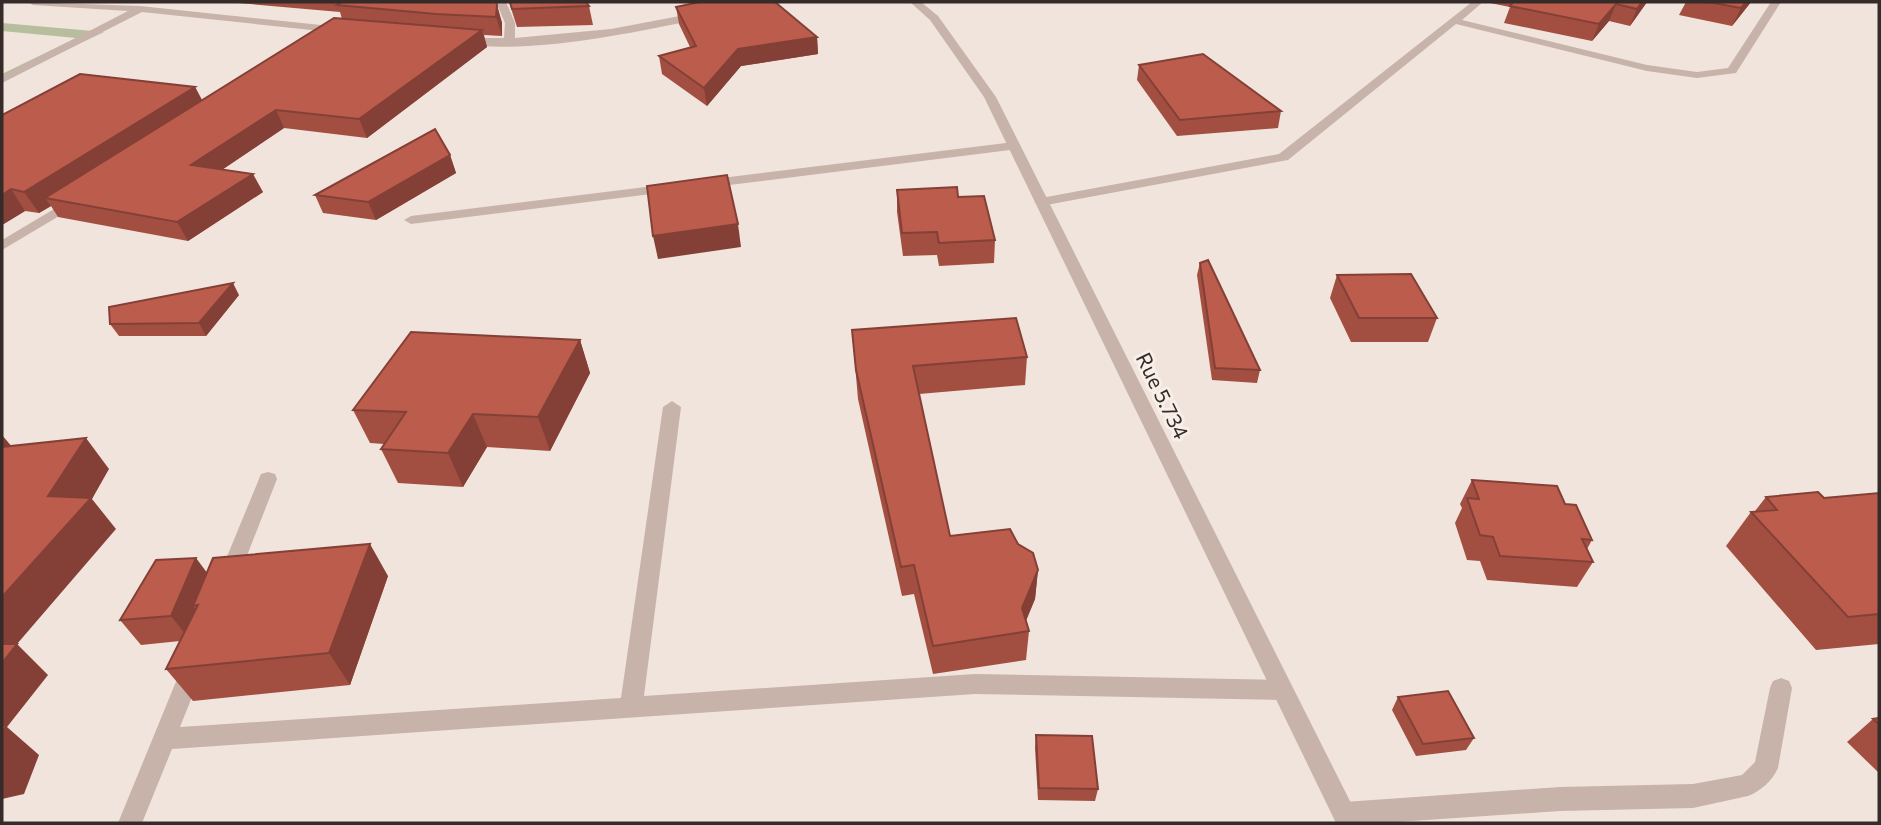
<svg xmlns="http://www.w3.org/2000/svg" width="1881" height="825" viewBox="0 0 1881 825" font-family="Commissioner,sans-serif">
	<rect width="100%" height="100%" fill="#f0e4dc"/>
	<!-- green -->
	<path fill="#b6be9d" d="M2,23L104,32L2,80V74L76,38L2,31Z"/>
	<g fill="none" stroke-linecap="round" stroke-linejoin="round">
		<!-- minor -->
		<g fill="#c7b3a9" fill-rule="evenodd">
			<path d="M28,2L140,6L340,27L345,30L340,33L142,12L2,83V76L128,11L33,5Z"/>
			<path d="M496,2H506L515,23V38L611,29L701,12L706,15C696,22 678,23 665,26C606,38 516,54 458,43L457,41L462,38H504L505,23Z"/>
			<path d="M1472,2H1483L1462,20L1647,65L1697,72L1728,68L1771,2H1781L1736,73L1697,78L1647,71L1456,24L1288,160L1041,206L1034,202L1041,198L1279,154Z"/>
			<path d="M1014,142L1020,146L1018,149L705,188L698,184L705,180Z"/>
			<path d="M670,184L677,188L675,191L411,224L404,220L411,216Z"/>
			<path d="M76,196L83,200L81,203L2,250V240Z"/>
			<path d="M672,401L681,407L644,696L975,674L1282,680L1290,683L1293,690L1290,697L1282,700L975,694L172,749L142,823H118L182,667L185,660L193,658L201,660L204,667L180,727L621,698L663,407Z"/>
			<path d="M268,472L275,474L277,479L239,576L236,582L229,584L222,582L219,576L259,479L261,474Z"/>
			<path d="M1781,678L1789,681L1792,688L1778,768C1772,781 1761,791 1748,796L1693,808L1560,811L1382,823H1337L1332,814L1335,806L1344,802L1560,787L1693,784L1742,775L1755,762L1770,688L1773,681Z"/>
		</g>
		<!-- tertiary -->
		<path fill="#c7b3a9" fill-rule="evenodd" d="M910,2H921L938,16L996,97L1361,823H1336L984,97L930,20Z"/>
	</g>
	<!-- wall -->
	<g fill="#a24f42">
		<path d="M227,2H496L502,23V36L484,35L487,47L367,138L284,128L223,169L263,192L188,241L58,217L51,206L39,213L25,211L2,225V115L195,87L202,100L342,19L340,12Z"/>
		<path d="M509,2H586L589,6L593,25L517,27Z"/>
		<path d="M689,2H775L817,37L818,54L741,66L707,106L662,74L659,56L690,47L679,24L676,7L691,4Z"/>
		<path d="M1485,2H1647L1630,26L1609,21L1592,41L1504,23L1510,7Z"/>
		<path d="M1686,2H1751L1732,26L1679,15Z"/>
		<path d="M1139,65L1281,111L1278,128L1177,136L1137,80Z"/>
		<path d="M450,155L456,173L376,220L323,213L315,195Z"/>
		<path d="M897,190L958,197L995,240L994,263L939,266L937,255L903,256L897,212Z"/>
		<path d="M1200,263L1260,370L1257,383L1212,380L1197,275Z"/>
		<path d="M1337,275L1437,318L1428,342H1351L1330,298Z"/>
		<path d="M239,295L206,336H119L110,324Z"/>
		<path d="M852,330L1027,357L1025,385L919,394L950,536L1018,544L1038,570L1035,599L1026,621L1029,631L1026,660L933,674L914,594L902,596L858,399Z"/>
		<path d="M580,340L590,373L550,451L487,447L463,487L398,483L381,449L384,444L370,443L353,410Z"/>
		<path d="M1472,480L1565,504L1592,540L1587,549L1593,562L1577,587L1487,580L1480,561L1467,560L1455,523L1462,508L1460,504Z"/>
		<path d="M1879,493V644L1816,650L1726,546L1751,512L1755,511L1766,497L1824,498Z"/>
		<path d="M207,573L388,576L350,685L193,701L166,669L180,641L141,645L120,620Z"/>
		<path d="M1398,697L1474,738L1466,750L1416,756L1392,710Z"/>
		<path d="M1879,718V773L1847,742L1873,719Z"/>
		<path d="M1036,735L1098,789L1095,801L1038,800L1035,748Z"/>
	</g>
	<!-- shaded-wall -->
	<g fill="#844036">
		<path d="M1642,2H1647L1630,26L1637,9Z"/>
		<path d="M1746,2H1751L1732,26L1741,8Z"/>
		<path d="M1616,4L1609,21L1592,41L1599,24Z"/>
		<path d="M497,5L502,23V36L496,17Z"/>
		<path d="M482,30L487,47L367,138L359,119Z"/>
		<path d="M817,37L818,54L741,66L707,106L704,88L738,49Z"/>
		<path d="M195,87L205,106L45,198L51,206L39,213L24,192Z"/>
		<path d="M276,110L284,128L201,184L191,165Z"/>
		<path d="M450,155L456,173L376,220L368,202Z"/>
		<path d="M253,174L263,192L188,241L177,222Z"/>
		<path d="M11,189L25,211L2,225V195Z"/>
		<path d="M738,224L741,247L658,259L653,236Z"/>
		<path d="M233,283L239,295L206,336L199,323Z"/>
		<path d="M580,340L590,373L550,451L538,417Z"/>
		<path d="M473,414L487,447L463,487L448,453Z"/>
		<path d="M2,435L13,448L2,461Z"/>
		<path d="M86,438L109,469L92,499L116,529L17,644L48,675L7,727L39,755L24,794L2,799V597L48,496Z"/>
		<path d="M370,544L388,576L350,685L329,653Z"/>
		<path d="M196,558L214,582L198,605L193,606L200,615L190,640L171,616Z"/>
		<path d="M1038,570L1035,599L1021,632L1022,608Z"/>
	</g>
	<!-- building -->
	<g fill="#bc5c4d" stroke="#844036" stroke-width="2">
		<path d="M342,2H496L497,5L496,17L436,14L337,5Z"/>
		<path d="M510,2H586L589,6L512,9Z"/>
		<path d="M700,2H775L817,37L738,49L704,88L659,56L696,46L676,7Z"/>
		<path d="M1513,2H1642L1637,9L1616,4L1599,24L1510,6Z"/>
		<path d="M1708,2H1746L1741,8Z"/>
		<path d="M334,18L482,30L359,119L276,110L191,165L253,174L177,222L45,198Z"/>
		<path d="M1203,54L1281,111L1180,120L1139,65Z"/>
		<path d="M80,74L195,87L24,192L11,189L2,195V115Z"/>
		<path d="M435,129L450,155L368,202L315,195Z"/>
		<path d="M727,175L738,224L653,236L647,186Z"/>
		<path d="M957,187L958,197L984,196L995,240L939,243L937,232L902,233L897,190Z"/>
		<path d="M1208,260L1260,370L1215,368L1200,263Z"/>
		<path d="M1411,274L1437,318H1359L1337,275Z"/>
		<path d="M233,283L199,323L110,324L109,307Z"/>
		<path d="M1016,318L1027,357L913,366L950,536L1010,529L1018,544L1033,553L1038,570L1022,608L1029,631L933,646L914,565L901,567L856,370L852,330Z"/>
		<path d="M411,332L580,340L538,417L473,414L448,453L381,449L406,412L353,410Z"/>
		<path d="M86,438L48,496L91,498L2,597V447Z"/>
		<path d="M1472,480L1557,486L1565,504L1576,505L1592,540L1582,539L1593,562L1500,556L1493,537L1480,535L1467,498L1479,499Z"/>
		<path d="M1818,492L1824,498L1879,493V614L1848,617L1751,512L1777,510L1766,497Z"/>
		<path d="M370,544L329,653L166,669L198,605L193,606L213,558Z"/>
		<path d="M196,558L171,616L120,620L156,560Z"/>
		<path d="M2,644H17L2,663Z"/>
		<path d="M1448,691L1474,738L1423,744L1398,697Z"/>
		<path d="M1879,718V724L1873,719Z"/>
		<path d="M6,725L2,735V726Z"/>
		<path d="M1036,735L1092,736L1098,789L1039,788Z"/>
	</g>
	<g text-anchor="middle" stroke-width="6" stroke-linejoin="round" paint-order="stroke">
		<!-- street labels -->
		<g font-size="21" fill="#352b28" stroke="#f8efe8">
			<text transform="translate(1162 396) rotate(64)" y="7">Rue 5.734</text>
		</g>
	</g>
	<!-- border -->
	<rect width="1881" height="825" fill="none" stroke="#352b28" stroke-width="7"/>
</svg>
